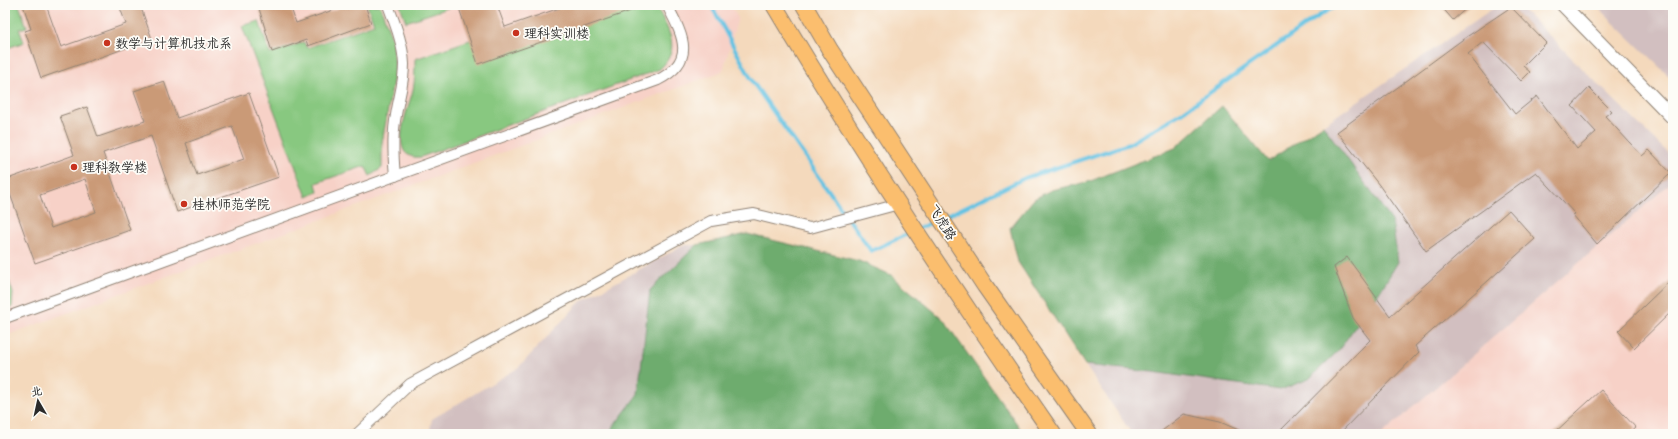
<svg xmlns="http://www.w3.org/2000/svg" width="1678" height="439" viewBox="0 0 1678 439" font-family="'Architects Daughter','LXGW WenKai TC',sans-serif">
	<rect width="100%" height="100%" fill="#fdfcf7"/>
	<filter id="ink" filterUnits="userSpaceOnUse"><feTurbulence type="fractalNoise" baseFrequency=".025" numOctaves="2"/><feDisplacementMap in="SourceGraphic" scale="8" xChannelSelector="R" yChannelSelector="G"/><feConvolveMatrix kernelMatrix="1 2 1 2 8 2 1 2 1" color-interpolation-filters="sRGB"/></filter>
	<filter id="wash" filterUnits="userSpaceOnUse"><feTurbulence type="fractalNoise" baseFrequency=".012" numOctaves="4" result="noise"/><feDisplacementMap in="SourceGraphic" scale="16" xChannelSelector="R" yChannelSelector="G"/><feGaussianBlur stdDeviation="0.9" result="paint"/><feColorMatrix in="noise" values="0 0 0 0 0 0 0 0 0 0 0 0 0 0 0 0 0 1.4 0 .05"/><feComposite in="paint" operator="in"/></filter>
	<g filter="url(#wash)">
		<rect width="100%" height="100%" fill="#f4d9bc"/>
		<!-- built -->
		<g fill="#f7d1c7">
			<path d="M5,5H730L738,18L723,71L5,336Z"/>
			<path d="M1673,181V434H1382L1392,425Z"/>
		</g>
		<!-- industrial -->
		<g fill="#d2bfc0">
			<path d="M1498,5H1518L1673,158V181L1382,434H1132L1085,365L1153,372L1280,390L1309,379L1338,351L1377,296L1392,221L1323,125Z"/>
			<path d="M1595,5H1673V80Z"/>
			<path d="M684,245H697L650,290L638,394L608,434H429L432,419L518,368L580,302Z"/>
		</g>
		<!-- green -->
		<g fill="#88c880" stroke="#5a7a56">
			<path d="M5,5H19L27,27L19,29L24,42L5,49Z"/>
			<path d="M367,5H380L393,42L395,70L382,143V168L370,176L365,166L316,183L318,192L307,197L242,26L259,21L270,54L304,42L307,48L374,24Z"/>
			<path d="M400,5H456L406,22Z"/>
			<path d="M641,5H656C667,29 683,47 660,69L421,157C385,161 409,107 413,90C415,80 415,70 415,59L470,40L631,10Z"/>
			<path d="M5,270L13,293L12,307L5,310Z"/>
		</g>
		<!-- forest -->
		<g fill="#6eac6e" stroke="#4c6c4c">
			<path d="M1222,106L1268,161L1323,125L1392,221L1398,262L1377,296L1338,351L1309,379L1280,390L1153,372L1085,365L1018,262L1010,228L1034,199L1051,190L1088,182L1175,148Z"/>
			<path d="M747,234L859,261L891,275L943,319L1024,434H608L638,394L650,290L697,245Z"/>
		</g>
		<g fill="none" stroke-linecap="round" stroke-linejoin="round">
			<!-- stream -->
			<g stroke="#65c3e3" stroke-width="4">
				<path d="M711,5L754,84L871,251L912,232"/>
				<path d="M944,217L1025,178L1129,144L1181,113L1320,15L1338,5"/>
				<path d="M918,229L937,220"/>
			</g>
		</g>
		<g id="blocks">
			<!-- building -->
			<g fill="#ca9a77" fill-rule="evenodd">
				<path d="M23,5H46L61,47L126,24L119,5H140L152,39L41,78L25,31L31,29Z"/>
				<path d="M258,5H290L296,23L339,8L337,5H365L371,23L308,46L306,40L272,52Z"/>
				<path d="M458,5H497L505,27L568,5H641L642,7L478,64Z"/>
				<path d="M1440,5H1470L1453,20Z"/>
				<path d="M1511,7L1546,43L1523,66L1530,72L1521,81L1483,42L1468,54L1515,114L1537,96L1577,149L1596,132L1572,106L1589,88L1612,111L1605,116L1642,156L1649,150L1671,173L1597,244L1573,215L1575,214L1536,172L1426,251L1379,185L1337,132L1462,40Z"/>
				<path d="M164,81L177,118L249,93L279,177L177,212L151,136L103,153L130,230L35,263L5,180L74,155L60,116L87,107L98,137L145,121L134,91ZM232,126L244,159L197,175L186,143ZM85,179L96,212L51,228L40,195Z"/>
				<path d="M1509,210L1535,239L1415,346L1419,352L1339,434H1277L1370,340L1353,318L1334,267L1347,257L1390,316Z"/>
				<path d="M1673,278V310L1634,348L1618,331Z"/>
				<path d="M1601,390L1636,428L1629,434H1553Z"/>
				<path d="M1184,414L1220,422L1248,434H1158Z"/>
			</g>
		</g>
	</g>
	<g filter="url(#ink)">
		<use href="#blocks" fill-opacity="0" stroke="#908274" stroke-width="1"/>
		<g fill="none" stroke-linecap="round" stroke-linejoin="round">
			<defs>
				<g id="minor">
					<path d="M388,5C395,24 403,43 404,64C404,84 399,96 396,115C392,135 393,155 395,176"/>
					<path d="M5,318L658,80C697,60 683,36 667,5"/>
					<path d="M357,434L410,384L711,221L754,214L810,228L899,204"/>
				</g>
				<path id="tertiary" d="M1563,5L1673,118"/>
				<g id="primary">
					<path d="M774,5C861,151 956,294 1053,434"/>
					<path d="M804,5L830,50L985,286L1089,434"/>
				</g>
			</defs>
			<!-- minor casing -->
			<use href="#minor" stroke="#908274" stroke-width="12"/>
			<!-- tertiary casing -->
			<use href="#tertiary" stroke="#908274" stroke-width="15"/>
			<!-- primary casing -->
			<use href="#primary" stroke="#908274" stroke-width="18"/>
			<!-- minor -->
			<use href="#minor" stroke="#fff" stroke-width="10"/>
			<!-- tertiary -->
			<use href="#tertiary" stroke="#fff" stroke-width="13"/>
			<!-- primary -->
			<use href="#primary" stroke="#fbbe6e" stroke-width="16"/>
		</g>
	</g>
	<!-- markers -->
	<g fill="#c8321e" stroke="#fdfcf7" stroke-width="1.5">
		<circle cx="516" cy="33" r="4"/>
		<circle cx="107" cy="43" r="4"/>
		<circle cx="74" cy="167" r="4"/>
		<circle cx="184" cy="204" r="4"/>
	</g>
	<g text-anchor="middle" stroke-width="3.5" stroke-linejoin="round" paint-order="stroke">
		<!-- poi labels -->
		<g font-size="13" fill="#2b2b2b" stroke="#fdfcf7" text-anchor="start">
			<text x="524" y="38">理科实训楼</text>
			<text x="115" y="48">数学与计算机技术系</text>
			<text x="82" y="172">理科教学楼</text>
			<text x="192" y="209">桂林师范学院</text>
		</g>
		<!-- street labels -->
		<g font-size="13" fill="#2b2b2b" stroke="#fdfcf7">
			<text transform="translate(943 222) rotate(57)" y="5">飞虎路</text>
		</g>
	</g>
	<!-- margin -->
	<rect width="1678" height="439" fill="none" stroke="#fdfcf7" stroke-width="20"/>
	<!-- north arrow -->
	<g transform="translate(38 401) rotate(351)" stroke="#fdfcf7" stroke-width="3" paint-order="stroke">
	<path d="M0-3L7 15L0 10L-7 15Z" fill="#2b2b2b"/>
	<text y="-6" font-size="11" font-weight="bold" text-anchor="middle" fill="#2b2b2b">北</text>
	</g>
</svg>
